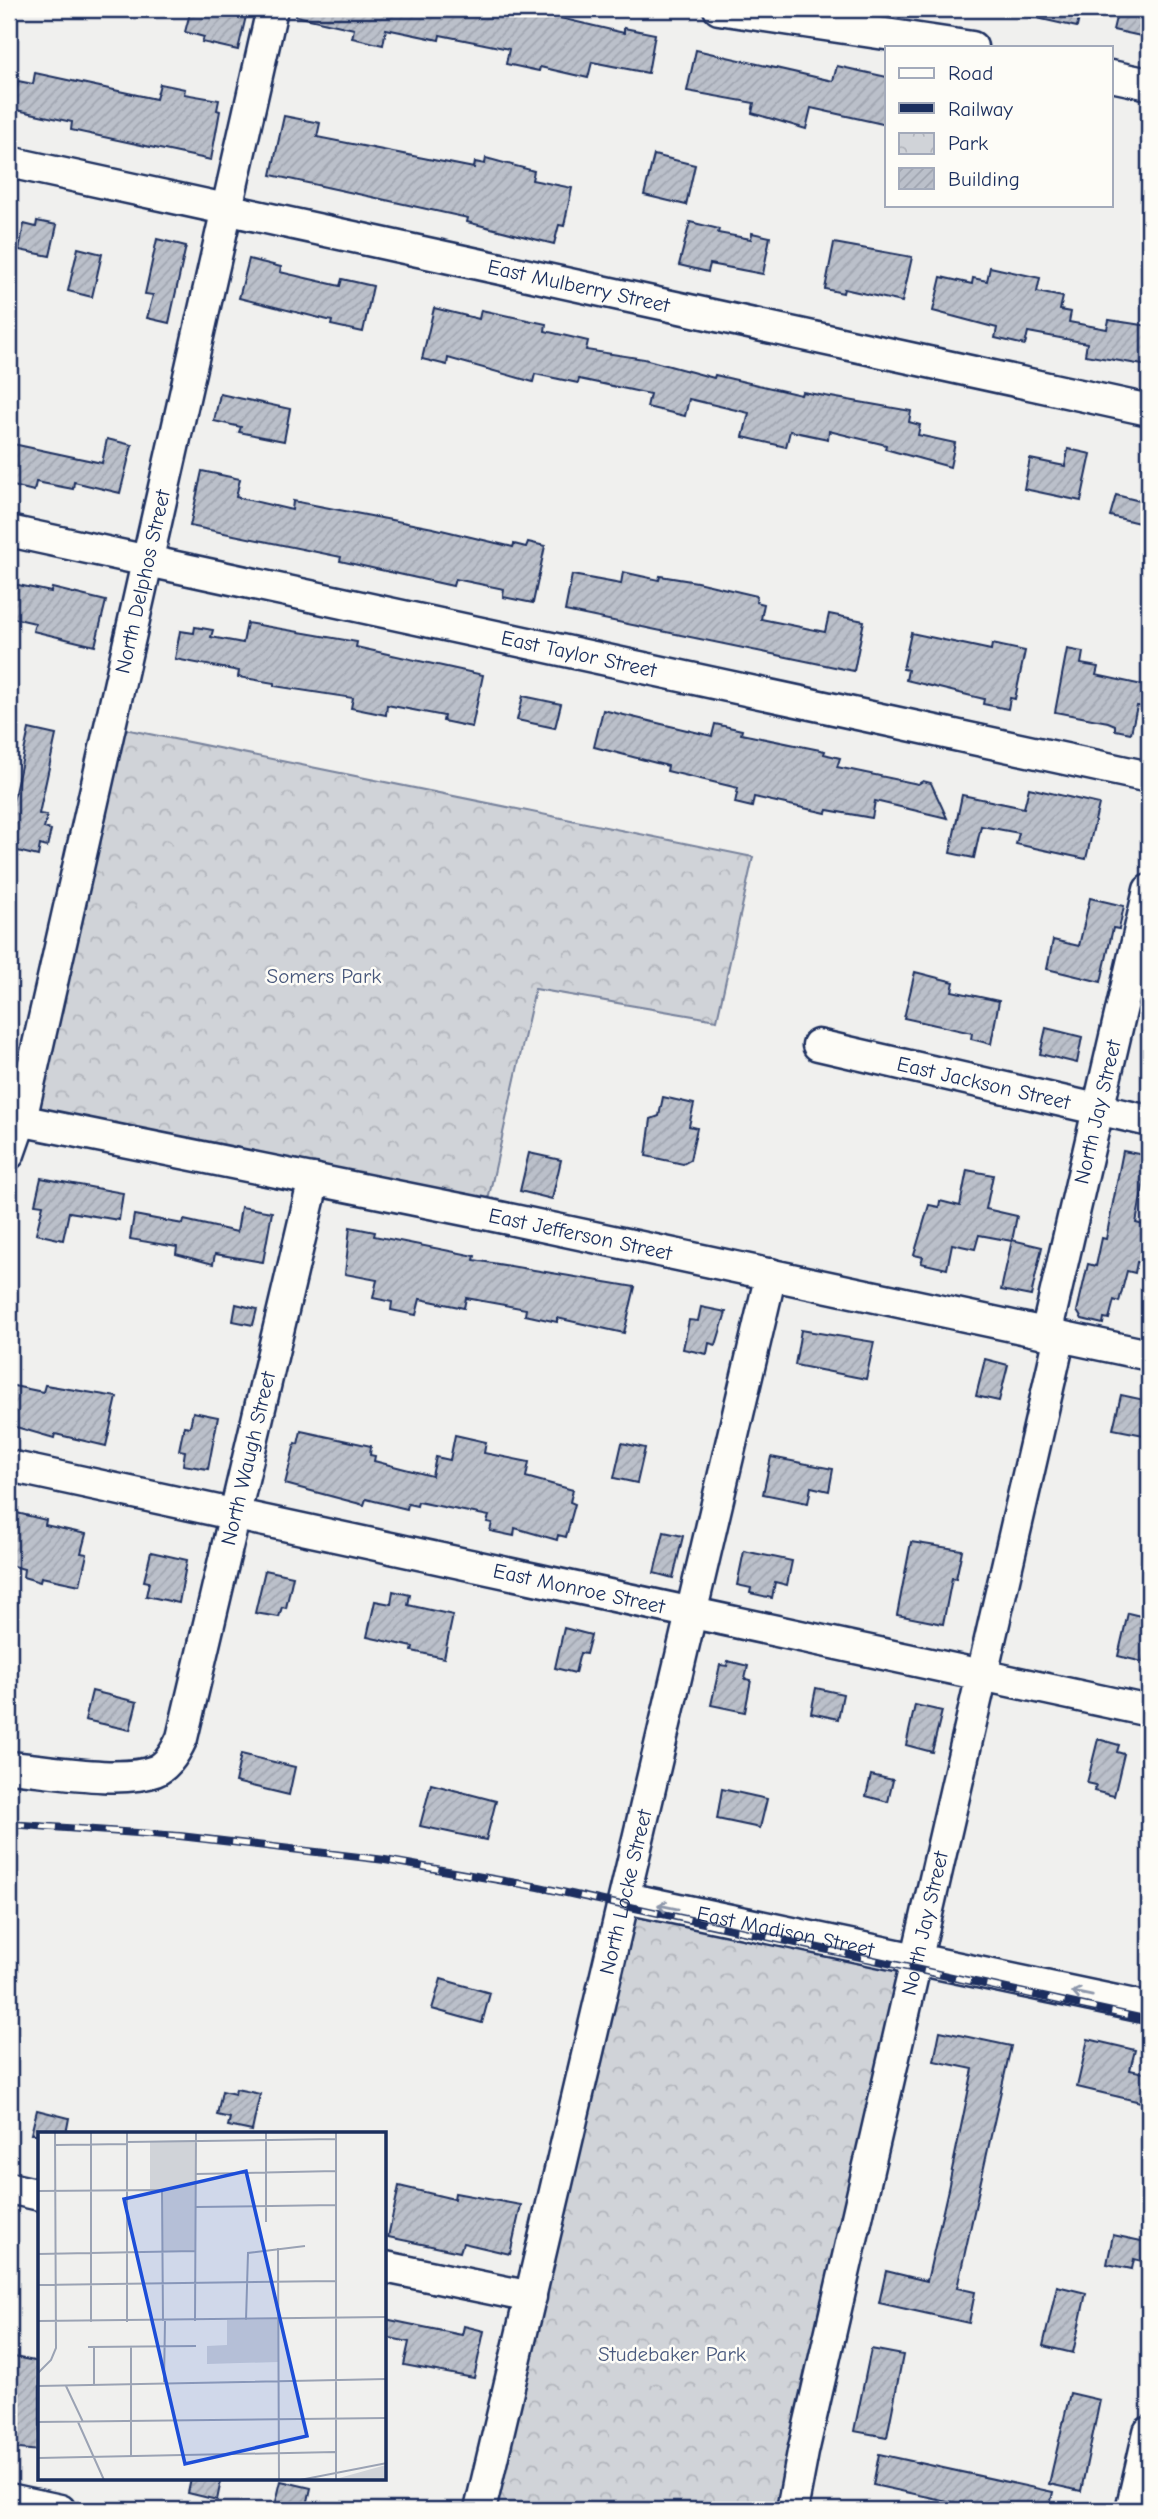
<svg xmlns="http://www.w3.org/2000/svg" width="1158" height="2519" viewBox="0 0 1158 2519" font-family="'Comic Neue',sans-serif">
	<defs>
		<pattern id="park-crowns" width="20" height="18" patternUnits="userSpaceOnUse" patternTransform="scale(1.75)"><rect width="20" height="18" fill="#d0d3d8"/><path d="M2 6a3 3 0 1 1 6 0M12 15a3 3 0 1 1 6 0" fill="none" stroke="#b2b5bc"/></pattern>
		<pattern id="building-hatch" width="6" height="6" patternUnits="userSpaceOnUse" patternTransform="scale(1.75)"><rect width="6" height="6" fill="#bbc0ca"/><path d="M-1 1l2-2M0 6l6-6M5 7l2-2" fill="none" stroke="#a0a5b0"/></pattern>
	</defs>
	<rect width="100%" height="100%" fill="#f0f0ee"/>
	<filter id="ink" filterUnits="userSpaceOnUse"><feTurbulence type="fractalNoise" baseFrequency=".0143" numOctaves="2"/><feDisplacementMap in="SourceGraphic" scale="14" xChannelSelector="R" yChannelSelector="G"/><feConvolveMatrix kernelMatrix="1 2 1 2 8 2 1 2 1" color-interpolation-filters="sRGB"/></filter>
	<g filter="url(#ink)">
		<!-- park -->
		<g fill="url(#park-crowns)" stroke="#76819b" stroke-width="2">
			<path d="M110,726L753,857L717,1020L535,989L485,1214L21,1120Z"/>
			<path d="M626,1898L913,1969L796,2510H481Z"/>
		</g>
		<!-- building -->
		<g fill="url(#building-hatch)" stroke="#1b2f5e" stroke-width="2">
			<path d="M191,9L208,13L209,9L247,12L238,50L202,42L204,37L185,32Z"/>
			<path d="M297,9H522L624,33V28L655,34L648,73L592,62L588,78L540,67L539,71L506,64L509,49L440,35L439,40L386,29L383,45L352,38L354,29L296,16Z"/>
			<path d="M1029,9H1081L1077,27L1028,16Z"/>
			<path d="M1118,9H1147L1141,36L1113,30Z"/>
			<path d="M696,50L833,81L837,66L887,77V125L811,108L806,129L752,113L754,103L687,91Z"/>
			<path d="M35,73L156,99L160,84L185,89L184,94L219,100L217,110L220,111L211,160L71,130L72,122L12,109L18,81L33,84Z"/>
			<path d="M284,116L320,123L317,137L474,168L475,162L485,164L486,158L534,171L532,180L572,188L564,226L559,225L554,244L467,222L468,218L271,175Z"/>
			<path d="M654,155L695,165L686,205L644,195Z"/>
			<path d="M37,221L57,225L50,256L19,250L24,224L36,227Z"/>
			<path d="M690,222L719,229L718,233L751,239L752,233L770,237L763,274L710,264L708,272L679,265Z"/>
			<path d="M157,239L186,246L169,323L147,318L153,295L145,294Z"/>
			<path d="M834,243L912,257L902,302L844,289L843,293L825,289Z"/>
			<path d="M78,248L102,254L92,297L68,291Z"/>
			<path d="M249,259L281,267L280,272L340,286L342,279L373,286L363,332L331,325L332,321L239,298Z"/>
			<path d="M990,267L1040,278L1037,292L1063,297L1060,310L1071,312L1069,322L1107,329L1109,320L1149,326V366L1085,355L1087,343L1028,332L1025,345L995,338L997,328L933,311L941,277L972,284L973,278L987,281Z"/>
			<path d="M434,308L479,319L481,310L546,324L545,331L588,341L586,350L644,359L714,378L715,375L801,395L802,392L911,411L909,422L920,425L918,435L955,443L950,467L885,449L886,445L829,431L828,439L790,431L786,447L743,437L749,413L689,399L685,416L647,407L650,394L579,379L578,383L535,374L533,382L448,358L447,365L422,359Z"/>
			<path d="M220,394L290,409L284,441L239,432L241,427L214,421Z"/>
			<path d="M107,439L132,445L120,493L74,482L73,489L36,482L34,491L9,485L13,444L102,463Z"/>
			<path d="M1068,449L1091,454L1081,501L1024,489L1030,459L1065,466Z"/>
			<path d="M202,471L240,479L236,497L292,510L293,501L433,528L513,547L514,544L526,547L528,542L545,546L533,603L503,597L504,589L455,579L453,586L340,561L341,557L190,526Z"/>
			<path d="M1116,495L1144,502L1139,523L1110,516Z"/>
			<path d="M623,572L659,580L660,576L697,582L757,596L756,602L764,604L761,619L825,632L829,614L864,621L854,671L565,611L572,575L621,584Z"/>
			<path d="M9,583L51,592L52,588L106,601L95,646L33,631L35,623L9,617Z"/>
			<path d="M247,623L357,642L356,647L483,675L472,727L443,721L444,716L387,705L386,715L351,708L353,698L274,686V683L238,677L239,671L175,659L180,631L194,633L195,627L213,630L211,637L243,643Z"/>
			<path d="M911,633L991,650L992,644L1025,651L1015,699L1010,698L1008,709L983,704L984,699L906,680L908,670L903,669Z"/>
			<path d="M1067,649L1083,652L1081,664L1098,667L1096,675L1147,686L1143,707L1137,706L1131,733L1115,730V725L1108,722L1055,712Z"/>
			<path d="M523,696L561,704L555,728L517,720Z"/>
			<path d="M603,710L712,736L715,724L742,730L741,734L825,751L824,754L840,758L837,767L918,784L923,781L931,783L947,818L875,801L872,818L827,810L826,813L754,797L752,807L735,803L738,788L667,771L668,766L594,747Z"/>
			<path d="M29,729L56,735L39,814L47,815L44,828L51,830L47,847L40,845L38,856L9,849V820Z"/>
			<path d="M1029,788L1099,804L1086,859L1016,844L1019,833L981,826L974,858L950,853L962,795L1024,808Z"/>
			<path d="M1090,898L1124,906L1119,929L1113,928L1101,982L1047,969L1053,940L1079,946Z"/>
			<path d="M915,972L954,982L952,991L999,1001L991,1044L971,1039L972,1033L904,1018Z"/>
			<path d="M1046,1028L1082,1037L1077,1063L1040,1054Z"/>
			<path d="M663,1097L694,1104L689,1126L697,1128L690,1160L683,1164L646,1156L651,1119L659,1116Z"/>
			<path d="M1123,1151L1149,1156L1136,1223L1148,1226L1144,1244L1149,1245V1254L1147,1264L1137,1262L1135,1273L1127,1271L1119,1302L1114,1300L1109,1319L1104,1318L1103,1324L1082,1319L1077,1311L1088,1264L1096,1266L1102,1238L1106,1239Z"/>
			<path d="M529,1153L561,1160L552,1199L520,1191Z"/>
			<path d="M967,1170L993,1175L986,1209L1017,1216L1012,1241L979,1235L975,1249L952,1244L947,1269L921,1263L923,1257L914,1255L929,1205L939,1207L940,1201L960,1206Z"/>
			<path d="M41,1178L123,1193L119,1220L69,1212L63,1240L36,1234L43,1205L35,1204Z"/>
			<path d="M241,1207L272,1212L263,1262L215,1254L213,1264L176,1254L177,1247L130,1239L134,1215L183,1224L184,1220L237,1232Z"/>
			<path d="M350,1227L375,1232L374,1236L475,1256L474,1260L635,1287L624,1333L557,1318V1322L525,1315L526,1309L466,1298L464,1308L420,1299L416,1315L391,1310L392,1302L373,1298L377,1280L345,1274Z"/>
			<path d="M1012,1240L1042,1247L1031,1296L1001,1290Z"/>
			<path d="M236,1304L257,1309L253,1325L233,1321Z"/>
			<path d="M701,1307L726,1312L716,1345L709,1343L707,1354L683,1349L689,1320L698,1321Z"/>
			<path d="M801,1330L874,1342L866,1379L795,1365Z"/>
			<path d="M985,1359L1008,1365L999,1401L976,1396Z"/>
			<path d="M9,1385L43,1392L45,1385L117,1397L106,1446L55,1434L54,1438L9,1425Z"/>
			<path d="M1121,1395L1149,1401V1436L1113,1429Z"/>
			<path d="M193,1412L218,1417L208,1469L183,1465L185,1451L179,1450L184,1426L190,1427Z"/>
			<path d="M301,1431L371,1446L370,1455L375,1456L374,1461L432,1476L436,1457L450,1460L455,1435L486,1442L484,1453L529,1462L526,1477L573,1490L570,1502L575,1504L566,1537L558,1535L557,1540L515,1528L514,1536L490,1531L492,1523L487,1522L489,1516L418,1502L417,1506L408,1504L407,1509L366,1499L364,1505L285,1484L295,1443L298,1444Z"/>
			<path d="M622,1443L645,1448L637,1483L614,1478Z"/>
			<path d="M771,1457L833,1469L829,1491L811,1487L808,1503L763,1494Z"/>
			<path d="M17,1513L46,1520L45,1525L86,1534L81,1553L87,1554L80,1585L41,1577L40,1582L23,1577L24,1569L9,1565V1549Z"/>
			<path d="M664,1532L683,1536L673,1578L654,1573Z"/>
			<path d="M911,1542L962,1550L956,1579L952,1578L943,1624L897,1615Z"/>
			<path d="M744,1551L792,1561L787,1585L775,1582L772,1598L750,1593L751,1588L737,1585Z"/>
			<path d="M151,1552L187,1560L179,1603L146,1596L149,1582L144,1581Z"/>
			<path d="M265,1570L293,1576L286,1608L282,1607L279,1617L255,1613Z"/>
			<path d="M393,1591L410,1595L408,1605L453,1615L444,1658L412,1651L413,1647L367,1637L375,1601L391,1604Z"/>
			<path d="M1128,1613L1149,1618L1143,1662L1118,1656Z"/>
			<path d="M564,1628L591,1635L586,1654L580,1653L575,1673L555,1668Z"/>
			<path d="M728,1661L748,1666L745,1679L751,1680L745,1712L711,1705L720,1665L727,1666Z"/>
			<path d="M816,1688L843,1694L838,1719L811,1713Z"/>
			<path d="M92,1691L137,1702L130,1730L85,1720Z"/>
			<path d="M915,1705L942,1711L932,1752L906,1745Z"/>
			<path d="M1098,1739L1119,1745L1117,1752L1124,1754L1114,1796L1094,1791L1096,1785L1087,1783Z"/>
			<path d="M241,1754L295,1767L289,1795L235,1782Z"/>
			<path d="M871,1775L893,1780L888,1802L866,1796Z"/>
			<path d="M431,1784L496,1801L486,1840L420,1826Z"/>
			<path d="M722,1789L767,1799L760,1828L717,1819Z"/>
			<path d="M441,1979L490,1993L482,2023L432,2009Z"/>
			<path d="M940,2031L1011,2046L957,2288L975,2292L969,2323L879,2303L886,2271L927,2281L948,2189L973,2069L934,2061Z"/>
			<path d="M1088,2039L1135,2050L1130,2070L1149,2074V2104L1077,2087Z"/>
			<path d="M236,2089L260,2094L252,2131L228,2126L230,2118L217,2115L222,2091L235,2094Z"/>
			<path d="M37,2110L69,2118L66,2134H31Z"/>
			<path d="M399,2186L454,2199L455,2193L521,2205L510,2254L463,2243L460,2252L388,2237Z"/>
			<path d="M1113,2235L1146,2242L1142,2261L1134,2259L1132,2269L1107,2264Z"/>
			<path d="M1057,2286L1086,2293L1073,2353L1043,2346Z"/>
			<path d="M385,2319L462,2335L464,2326L484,2331L474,2378L404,2365L409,2342L385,2337Z"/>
			<path d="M871,2349L903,2355L887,2437L854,2431Z"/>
			<path d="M9,2356L40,2362V2451L9,2448Z"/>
			<path d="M1070,2393L1100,2400L1081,2491L1049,2484Z"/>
			<path d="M879,2454L1053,2492L1049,2510H989L873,2485Z"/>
			<path d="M191,2479L221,2481L217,2500L188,2493Z"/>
			<path d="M281,2481L311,2488L306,2510H274Z"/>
		</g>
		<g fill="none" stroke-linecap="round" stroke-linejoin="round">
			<defs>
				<g id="minor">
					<path d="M719,9L972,47"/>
					<path d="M1111,76L1149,84"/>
					<path id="s1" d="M9,162L1149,410"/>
					<path id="s2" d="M9,531L1149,777"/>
					<path id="s3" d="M818,1045L1149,1121"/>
					<path id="s4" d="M9,1118L485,1214L1149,1355"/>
					<path id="s5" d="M9,1154L21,1120L272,9"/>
					<path id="s6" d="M1046,1334L1149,890"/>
					<path id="s7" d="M9,1466L1149,1711"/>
					<path id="s8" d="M9,1767C48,1770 120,1784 155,1771C168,1766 177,1749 182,1738L314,1179"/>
					<path id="s9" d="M626,1898L1149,2008"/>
					<path d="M9,2188L40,2195"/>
					<path d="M385,2267L531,2297"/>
					<path d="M9,2499L60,2510"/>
					<path id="s10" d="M480,2510L771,1274"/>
					<path id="s11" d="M795,2510L793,2505L803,2452L1060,1336"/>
					<path d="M1131,2510L1149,2432"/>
				</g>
			</defs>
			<!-- minor casing -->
			<use href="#minor" stroke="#1b2f5e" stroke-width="35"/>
			<!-- minor -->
			<use href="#minor" stroke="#fdfcf7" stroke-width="30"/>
			<defs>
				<path id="rail" d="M9,1824L180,1836L385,1860L539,1887L1149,2020"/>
			</defs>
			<!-- rail casing -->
			<use href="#rail" stroke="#1b2f5e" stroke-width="8"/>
			<!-- rail -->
			<use href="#rail" stroke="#fdfcf7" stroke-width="5" stroke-dasharray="16" stroke-linecap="butt"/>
		</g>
		<!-- one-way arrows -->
		<defs><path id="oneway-shaft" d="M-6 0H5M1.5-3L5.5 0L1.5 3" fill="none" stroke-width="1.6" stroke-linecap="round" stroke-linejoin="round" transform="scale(1.75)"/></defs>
		<g stroke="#8c96aa">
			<use href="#oneway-shaft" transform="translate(668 1907) rotate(-168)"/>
			<use href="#oneway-shaft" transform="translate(1082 1994) rotate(-168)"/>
		</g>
	</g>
	<g text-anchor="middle" stroke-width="5" stroke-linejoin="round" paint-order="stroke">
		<!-- street labels -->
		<g font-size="21" fill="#1b2f5e" stroke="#fdfcf7">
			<text dy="7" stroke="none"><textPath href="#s1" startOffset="583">East Mulberry Street</textPath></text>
			<text dy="7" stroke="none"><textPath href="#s5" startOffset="588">North Delphos Street</textPath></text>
			<text dy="7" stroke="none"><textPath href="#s2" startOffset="583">East Taylor Street</textPath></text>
			<text dy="7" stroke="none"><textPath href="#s3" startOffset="170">East Jackson Street</textPath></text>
			<text dy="7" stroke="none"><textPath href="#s6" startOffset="228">North Jay Street</textPath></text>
			<text dy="7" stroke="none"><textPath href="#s4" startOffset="583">East Jefferson Street</textPath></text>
			<text dy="7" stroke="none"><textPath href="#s8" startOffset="478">North Waugh Street</textPath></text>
			<text dy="7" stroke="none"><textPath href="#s7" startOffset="583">East Monroe Street</textPath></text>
			<text dy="7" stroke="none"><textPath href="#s10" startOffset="635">North Locke Street</textPath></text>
			<text dy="7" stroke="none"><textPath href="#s11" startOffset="602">North Jay Street</textPath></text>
			<text dy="7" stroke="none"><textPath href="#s9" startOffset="163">East Madison Street</textPath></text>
		</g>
		<!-- park labels -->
		<g font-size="21" fill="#48587c" stroke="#fdfcf7">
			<text x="324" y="983">Somers Park</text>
			<text x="672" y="2361">Studebaker Park</text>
		</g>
	</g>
	<!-- overview -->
	<g transform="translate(38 2132)">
		<rect width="348" height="348" fill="#f0f0ee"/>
		<path d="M348,333V348H288L301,346Z" fill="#d0d3d8"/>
		<path d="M158,8L157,119H125V60L112,57V9ZM240,187V230L169,232V214L189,213V188Z" fill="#d0d3d8"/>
		<path fill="none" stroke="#9ba3b4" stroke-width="2" d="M228,0V90M298,0V348M89,10L298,7M17,13L89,12M158,42L298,39M0,59L124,58L125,189M157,75L298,73M240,116L241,348M0,122L157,119M0,153L298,149M208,188L210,121L267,114M0,189L349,185M157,189L158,0M53,190V0M89,190V0M93,214V325M50,215L158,214M56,215V253M0,241L13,228L18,216L17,0M126,250L127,189M0,254L349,247M28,254L45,290M0,290L349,286M40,290L66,348M0,326L297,320M262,348L349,331"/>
		<path fill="#1d4ed8" fill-opacity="0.15" stroke="#1d4ed8" stroke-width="3.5" d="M208,39L269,304L147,332L86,67Z"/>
		<rect width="348" height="348" fill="none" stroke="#1b2f5e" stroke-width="3.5"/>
	</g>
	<!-- margin -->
	<rect width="1158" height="2519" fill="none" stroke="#fdfcf7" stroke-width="35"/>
	<rect x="18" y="18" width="1123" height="2484" fill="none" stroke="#1b2f5e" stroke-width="2.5" filter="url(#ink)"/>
	<!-- legend -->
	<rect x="885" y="46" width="228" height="161" fill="#fdfcf7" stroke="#a3aaba" stroke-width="2"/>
	<rect x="899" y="68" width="35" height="10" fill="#fdfcf7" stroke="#a3aaba" stroke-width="2"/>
	<text x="948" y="80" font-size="21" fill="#1b2f5e">Road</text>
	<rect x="899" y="103" width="35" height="10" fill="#1b2f5e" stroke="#a3aaba" stroke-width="2"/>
	<text x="948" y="116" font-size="21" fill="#1b2f5e">Railway</text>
	<rect x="899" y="133" width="35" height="21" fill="url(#park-crowns)" stroke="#a3aaba" stroke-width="2"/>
	<text x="948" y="150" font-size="21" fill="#1b2f5e">Park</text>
	<rect x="899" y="168" width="35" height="21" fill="url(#building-hatch)" stroke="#a3aaba" stroke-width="2"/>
	<text x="948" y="186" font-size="21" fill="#1b2f5e">Building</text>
</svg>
